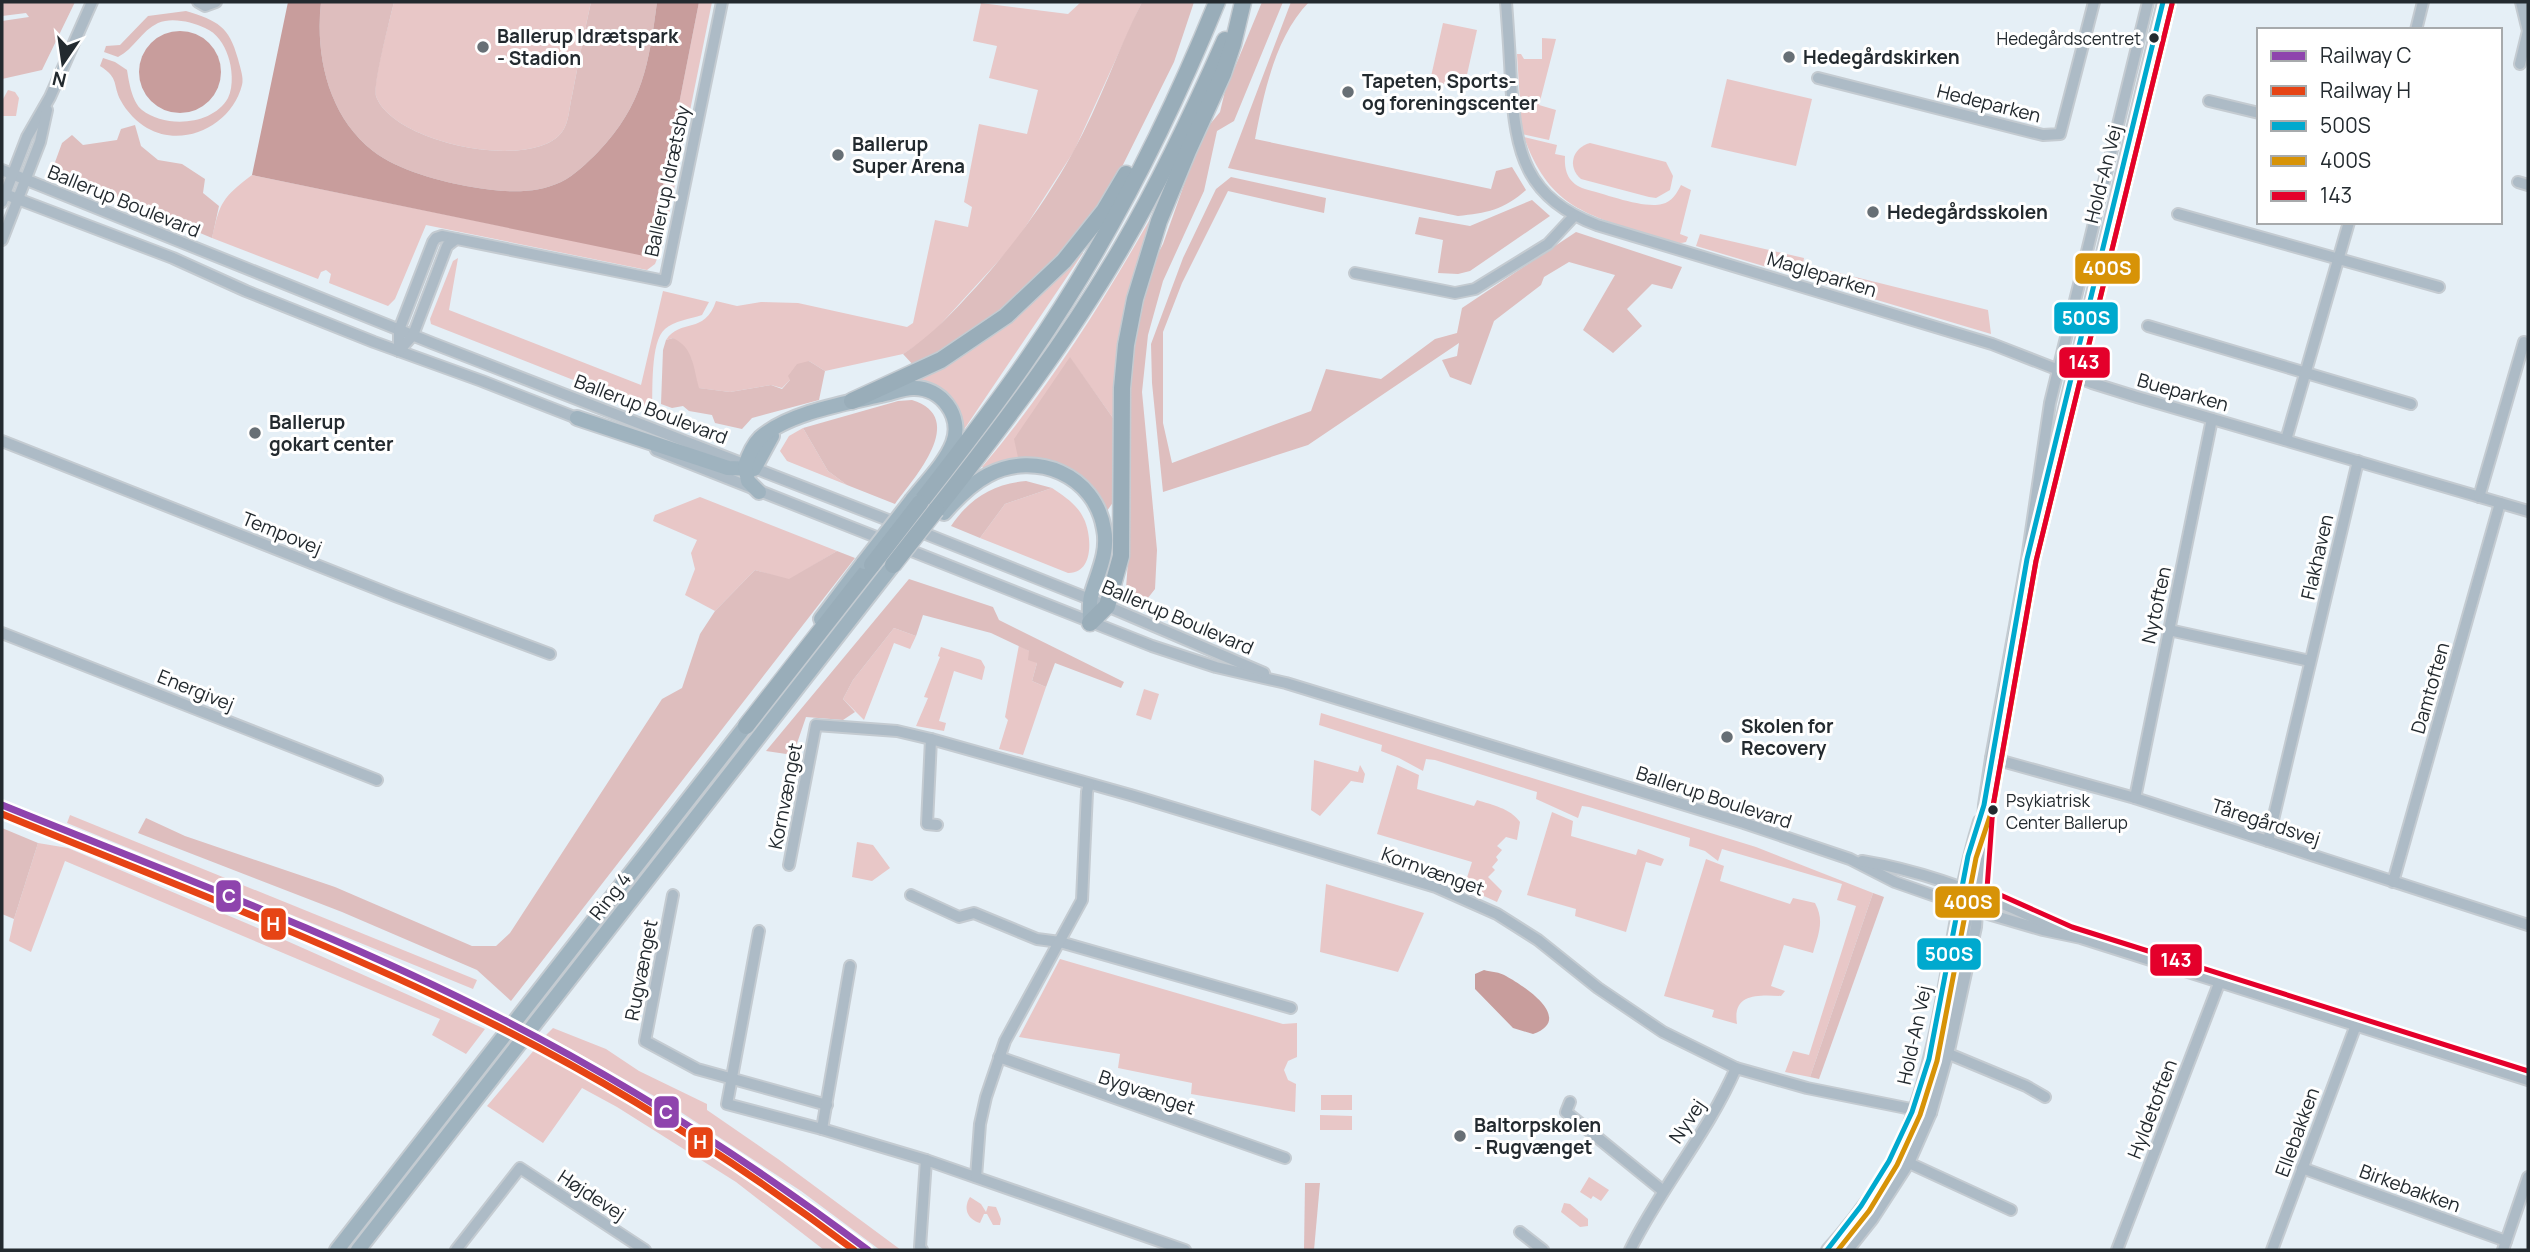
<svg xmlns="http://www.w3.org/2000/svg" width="2530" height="1252" viewBox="0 0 2530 1252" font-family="Manrope,sans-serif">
	<rect width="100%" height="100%" fill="#e5eff6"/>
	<!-- green -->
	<g fill="#e8c7c7">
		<path d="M394,2H591C584,33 578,65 572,96C569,108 569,123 562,132C532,172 392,143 376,96C372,84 390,19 394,2Z"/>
		<path d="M699,2H712L663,244L655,264L647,270L426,225L395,299L388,306L329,283L331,274L326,270L321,272L318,279L212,238C220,202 222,198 252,175L649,256Z"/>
		<path d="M1081,2H1142L1074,151L1015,243L928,338L903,354L825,371L809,361L782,388L771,385L730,392L698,388L691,358L673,338L666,340C680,318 705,335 716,301L737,306L761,302L798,303L907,327L913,323L935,220L968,227L972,207L964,202L979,124L1027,134L1038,90L989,78L997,46L973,41L981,3L1068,14Z"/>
		<path d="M1443,23L1477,30L1464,88L1430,81Z"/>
		<path d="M1542,38L1556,39L1539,105L1556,110L1549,140L1522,134L1517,54H1521L1524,59H1542Z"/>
		<path d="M1727,79L1812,99L1796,166L1711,147Z"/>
		<path d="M8,90L15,92L19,98L16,116H2V101Z"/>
		<path d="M1524,137L1557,145L1555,154L1565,156C1564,172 1569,184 1585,189C1605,194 1644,209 1662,204C1672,202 1677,193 1681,185L1691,190L1680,234L1688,237L1686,242C1674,246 1656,236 1645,233C1582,214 1548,204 1524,137Z"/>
		<path d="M1590,143L1666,162L1673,176L1670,190L1656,198L1649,197L1581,179C1567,167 1572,148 1590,143Z"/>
		<path d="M1150,219L1153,222L1121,335L1113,418L1070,358L1019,462L988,472L982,467C1046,391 1101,306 1150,219Z"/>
		<path d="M1700,234L1804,258L1803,264L1988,310L1991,334L1696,246Z"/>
		<path d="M1078,251L1083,253L963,431L959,427C955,394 942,382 908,382Z"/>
		<path d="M458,258L449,310L641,385L663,291L709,302L702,315C690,319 674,321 665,329C650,341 653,392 652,411L431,324L430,319L453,261Z"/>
		<path d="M803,428L828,471L847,485L787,461L780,451L789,436Z"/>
		<path d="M1052,488C1065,497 1077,504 1084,519C1092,536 1094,574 1068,573L980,538L1005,504Z"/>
		<path d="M700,497L837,551L789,580L755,570L715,611L685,595L695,569L691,553L697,540L653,521L655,515Z"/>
		<path d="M894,628L916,636L910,649L894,643L864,720L843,699L853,680Z"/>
		<path d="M1019,645L1029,651L1037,663L1032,681L1046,687L1023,755L999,749L1008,720L1005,717Z"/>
		<path d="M941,647L981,660L985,667L982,680L954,671L939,721L946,723L944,731L916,726L928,698L924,697L940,657L938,656Z"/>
		<path d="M1144,689L1159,694L1151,720L1136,715Z"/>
		<path d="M1321,713L1756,847L1873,893L1810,1077L1785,1072L1793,1051L1809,1055L1856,906L1837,900L1842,884L1722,849L1718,861L1705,851L1689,846L1690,838L1589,807L1582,806L1578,818L1536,799L1537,792L1435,760L1426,759L1423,771L1399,758L1381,751L1382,745L1319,725Z"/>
		<path d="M1314,760L1358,772L1360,765L1365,774L1363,783L1351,781L1320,816L1311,810Z"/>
		<path d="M1397,765L1419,775L1417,789L1474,806L1477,800C1492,805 1510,808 1520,822L1517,840L1506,837L1497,846L1502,850L1496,857L1498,860L1492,867L1495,870L1488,877L1502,891L1497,902L1464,887L1472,862L1377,834Z"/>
		<path d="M1552,812L1573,821L1571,836L1636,855L1638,849L1664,859L1661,866L1646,862L1626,932L1575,916L1576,909L1527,895Z"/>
		<path d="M70,815L477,980L473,989L67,823Z"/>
		<path d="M857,842L873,845L890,868L872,881L852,877Z"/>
		<path d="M38,843L68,848L260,929L485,1029L466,1054L432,1035L440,1019L65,861L31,952L9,941L14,919Z"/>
		<path d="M1706,859L1724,866L1720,881L1790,904L1793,898L1815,903C1825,921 1818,935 1813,953L1784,945L1771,986L1785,991L1781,996C1758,995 1732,993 1737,1024L1712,1017L1714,1010L1664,996Z"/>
		<path d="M1326,884L1424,913L1398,972L1320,952Z"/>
		<path d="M1060,959L1283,1024L1297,1023V1057L1288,1061L1284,1070L1288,1080L1296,1084L1295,1112L1191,1094L1192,1083L1118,1068L1120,1054L1019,1037Z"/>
		<path d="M553,1028L606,1049L639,1071L707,1104V1110L778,1159L901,1250H880L801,1191L670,1105L546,1035Z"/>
		<path d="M535,1049C643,1109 748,1174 846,1250H824L736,1182L617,1107L582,1088L543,1143L487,1106Z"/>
		<rect x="1321" y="1095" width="31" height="15"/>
		<path d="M1320,1115L1352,1116V1130H1320Z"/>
		<path d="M1589,1177L1609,1190L1601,1201L1593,1196L1591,1199L1580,1192Z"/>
		<path d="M970,1197L981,1204L986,1212L988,1206L996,1207L1001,1219L1000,1225H993L987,1214H984L980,1223C967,1219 963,1208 970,1197Z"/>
		<path d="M1564,1203L1570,1204L1588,1219V1226L1580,1227L1561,1212Z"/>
	</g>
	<!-- forest -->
	<g fill="#debebe">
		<path d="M2,2H75L42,70L2,79V21L29,17L26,13L2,16Z"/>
		<path d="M321,2H394C390,19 373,84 376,96C392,143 532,172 562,132C569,123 569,108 572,96C578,65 584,33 591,2H657C649,63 643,105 598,152C587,163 575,175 561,182C534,195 501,192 472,187C442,182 397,170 373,151C328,116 315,55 321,2Z"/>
		<path d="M1142,2H1194L1174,62L1107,197L1033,283L1003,311L971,334L915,367L903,354C931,336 954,311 977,286C1015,243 1045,203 1073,152C1100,104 1117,51 1142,2Z"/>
		<path d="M1262,2H1283L1234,121L1217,131L1204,191L1163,281L1148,335L1142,392L1157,550L1155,589L1144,603L1133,597L1126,588L1130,535L1131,419L1127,406V372L1142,285L1163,244L1202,134L1220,112L1225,91Z"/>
		<path d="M1291,2H1309C1275,37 1264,93 1255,139L1491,189L1496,171L1512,167L1526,190C1504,210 1486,213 1458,216L1228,168Z"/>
		<path d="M186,11C218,21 229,26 238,59C240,67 244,78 242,85C232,125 184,149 147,128C138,123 126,111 121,101C112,84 120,79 100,66L103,58L115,62L127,70C129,82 132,102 142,110C165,128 212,126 228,98C234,86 232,67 228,56C224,44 217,33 205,28C192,22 172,17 158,23C141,31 134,49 118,57L104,52L106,46L120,45L148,16Z"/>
		<path d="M135,125L141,146L158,160L182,164L205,179L203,193L219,206L212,238L59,174L54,165L62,143L72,135L83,145L117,140L121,129Z"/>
		<path d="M1231,177L1326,198L1324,213L1228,191L1182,283L1163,332V423L1172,463L1311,411L1326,369L1381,379L1435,339L1457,333L1462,308L1576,232L1682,267L1672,289L1652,284L1627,309L1642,326L1613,353L1583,330L1615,275L1569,262L1544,277L1541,285L1494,321L1471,385L1450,377L1442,360L1457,356L1459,343L1308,445L1163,492L1152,383L1151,344L1183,258L1216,189Z"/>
		<path d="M1532,200L1550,216L1470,271L1458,274L1438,273L1443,240L1415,234L1419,217L1470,226Z"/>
		<path d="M673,338C694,348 693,367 699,388L730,392L771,385L782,389L790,380L788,376L797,364L809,361L825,371L819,400L752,418L742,429L715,423L712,415L689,411L683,406L672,408L661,404L663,350L666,340Z"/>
		<path d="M1070,357L1113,418L1117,436L1118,495L1107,511C1085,469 1063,464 1019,462L1014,439Z"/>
		<path d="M912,400C969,418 914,478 895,504L847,485L828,471L803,428L898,401Z"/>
		<path d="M1026,481L1052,488L1005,504L980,538L951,526C970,498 993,484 1026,481Z"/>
		<path d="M837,551L855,558L511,1001L477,970L342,912L138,833L146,818L185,836L335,887L472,946H496L510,933L662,699L682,688L700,634L715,611L755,570L789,579Z"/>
		<path d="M909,579L993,607L999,620L1124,682L1121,688L1055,663L1046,687L1032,681L1037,663L1028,660L1029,651L991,633L923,615L916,636L894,628L853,680L843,699L855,712L843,720L806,717L793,755L766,751Z"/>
		<path d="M2,828L38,843L14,919L2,914Z"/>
		<path d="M1873,893L1884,897L1819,1079L1810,1077Z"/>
		<path d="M1305,1183H1320L1314,1250H1304Z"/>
	</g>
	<!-- water -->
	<g fill="#c89d9c">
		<path d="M288,2H321C315,55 328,116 373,151C397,170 442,182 472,187C501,192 534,195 561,182C575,175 587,163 598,152C643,105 649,63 657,2H699L649,257L252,175Z"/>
		<circle cx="180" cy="72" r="41"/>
		<path d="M1484,970C1491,972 1500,972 1506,976C1524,986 1575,1019 1533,1034L1513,1028L1475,989V974Z"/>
	</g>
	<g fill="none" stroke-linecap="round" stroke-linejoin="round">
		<defs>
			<g id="minor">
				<path d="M198,2L205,6L216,2"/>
				<path d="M1506,2C1508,29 1510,56 1511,83C1516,153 1525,198 1597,225L1992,344L2092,383L2137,397L2528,511"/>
				<path d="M2416,30L2423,2"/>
				<path d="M2520,64L2528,31L2521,2"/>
				<path d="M1818,78L2043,135L2060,134L2094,2"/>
				<path d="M2209,101L2259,113"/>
				<path d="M2,170L432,343L901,525"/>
				<path d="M2518,182L2528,185"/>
				<path d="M2,193L173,258L246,291L374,342L482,381L582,420"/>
				<path d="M2,202L27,137L50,97L92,2"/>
				<path d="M2178,214L2439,287"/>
				<path d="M2,240L40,142L47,110"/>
				<path d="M1355,273L1455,293L1475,289L1548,244L1574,216"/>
				<path d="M2148,326L2411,404"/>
				<path d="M399,351V330L433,242L436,238L442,236L665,281L722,2"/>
				<path d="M399,351L413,335L447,246L456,239"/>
				<path d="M2286,440L2349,222"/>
				<path d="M2,441L395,596L550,654"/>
				<path d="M656,450L1152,646L1216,667L1286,683L1744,823L1850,859L1895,882L1978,911L2043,930L2081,938L2528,1080"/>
				<path d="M2479,497L2524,342"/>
				<path d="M2039,512L2163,2"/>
				<path d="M916,530L1107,606L1264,673"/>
				<path d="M2169,630L2310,661"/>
				<path d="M2,633L377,780"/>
				<path d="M931,739L927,824L937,825"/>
				<path d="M1991,758L2135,798L2528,925"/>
				<path d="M2135,798L2212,419"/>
				<path d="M2268,841L2358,461"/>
				<path d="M1862,861C1930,872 1995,898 2057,929"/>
				<path d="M789,865L816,725L897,731L931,739L1134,796L1436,887L1497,914L1538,940L1598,988L1663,1032L1736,1068L1807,1088L1931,1113"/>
				<path d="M2393,882L2500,503"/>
				<path d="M673,895L645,1041L697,1069L827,1105"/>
				<path d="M911,895L959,917L974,913L1037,939L1060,942L1291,1008"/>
				<path d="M759,931L727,1104L822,1129L926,1160L1185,1250"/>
				<path d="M1951,1021V1005L1969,908L1970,899L1963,888"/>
				<path d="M1949,1054L2026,1086L2045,1097"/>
				<path d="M999,1057L1285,1158"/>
				<path d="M1570,1102L1566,1112L1662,1190"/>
				<path d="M822,1129L850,966"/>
				<path d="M1909,1163L2011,1210"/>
				<path d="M2302,1168L2506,1241"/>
				<path d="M976,1177L980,1124L986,1097L1005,1041L1082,900L1087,792L1089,784"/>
				<path d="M1520,1232L1543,1250"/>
				<path d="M456,1250L520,1168L645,1250"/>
				<path d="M922,1250L920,1247L926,1160"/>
				<path d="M1630,1250C1661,1187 1708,1133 1736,1068"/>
				<path d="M1827,1250C1859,1214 1890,1172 1908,1126C1946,1028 1948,921 1979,821"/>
				<path d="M1848,1250L1872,1220L1909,1163L1931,1113L1950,1046L1976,927L1984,805L1991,758L2027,559L2050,403L2148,2"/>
				<path d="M2117,1250L2220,981"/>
				<path d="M2272,1250L2356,1025"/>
				<path d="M2503,1250L2528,1177"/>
			</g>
			<g id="major">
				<path d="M577,418L728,468L754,469L772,436"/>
				<path d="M759,492L748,481L745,466C748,457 753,445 760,438C788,413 846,403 881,395C892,393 902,388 913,388C941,387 963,416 953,443C945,464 925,483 912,500"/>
				<path d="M944,513C957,498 971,484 988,475C1036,450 1095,475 1104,529C1109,553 1097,574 1091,596C1089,604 1090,614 1090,623"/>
				<path d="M821,619L864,562"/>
				<path d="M337,1250L751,719"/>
				<path d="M358,1250L893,565"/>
			</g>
			<g id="highway">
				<path d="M852,401L941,360L1006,316L1064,261L1104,211L1126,174"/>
				<path d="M920,503C958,454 996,406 1031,354C1106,245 1167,125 1217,2"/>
				<path d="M936,510C1003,425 1069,338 1123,245C1162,178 1194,110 1225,40"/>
				<path d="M1090,623L1107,606L1121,556L1122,388L1126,345L1135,299L1159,221L1188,151L1223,74L1233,44L1243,2"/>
				<path d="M746,726L872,565"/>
			</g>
		</defs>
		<!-- minor casing -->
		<use href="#minor" stroke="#c4cbd1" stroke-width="14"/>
		<!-- major casing -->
		<use href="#major" stroke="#c4cbd1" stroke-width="18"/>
		<!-- highway casing -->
		<use href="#highway" stroke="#c4cbd1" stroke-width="19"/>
		<!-- minor -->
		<use href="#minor" stroke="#adbbc6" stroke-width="10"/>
		<!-- major -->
		<use href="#major" stroke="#9fb3bf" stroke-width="14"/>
		<!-- highway -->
		<use href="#highway" stroke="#99adb9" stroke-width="16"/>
		<defs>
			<path id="major-bridge" d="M864,562L912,500"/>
			<g id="highway-bridge">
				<path d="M872,565L920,503"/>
				<path d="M893,565L936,510"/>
			</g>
		</defs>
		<!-- major-bridge casing -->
		<use href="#major-bridge" stroke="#c4cbd1" stroke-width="18" stroke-linecap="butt"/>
		<!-- highway-bridge casing -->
		<use href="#highway-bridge" stroke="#c4cbd1" stroke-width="19" stroke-linecap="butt"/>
		<!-- major-bridge -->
		<use href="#major-bridge" stroke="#9fb3bf" stroke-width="14"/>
		<!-- highway-bridge -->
		<use href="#highway-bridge" stroke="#99adb9" stroke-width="16"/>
		<defs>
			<path id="bus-1" d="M1827,1250L1861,1206L1889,1161L1912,1112L1929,1059L1968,856L1984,805L2027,559L2163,2"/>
			<path id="bus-2" d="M1838,1250L1869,1211L1897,1165L1920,1115L1937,1061L1976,858L1993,807L2036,561L2172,4"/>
			<path id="bus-3" d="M2172,4L2036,561L1993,806L1987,889L2072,927L2528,1071"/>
		</defs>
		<!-- bus-1 casing -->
		<use href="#bus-1" stroke="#fff" stroke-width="10"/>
		<!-- bus-2 casing -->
		<use href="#bus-2" stroke="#fff" stroke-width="10"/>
		<!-- bus-3 casing -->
		<use href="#bus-3" stroke="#fff" stroke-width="10"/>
		<!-- bus-1 -->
		<use href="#bus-1" stroke="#00a9ce" stroke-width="5"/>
		<!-- bus-2 -->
		<use href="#bus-2" stroke="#d79307" stroke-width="5"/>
		<!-- bus-3 -->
		<use href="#bus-3" stroke="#e4002b" stroke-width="5"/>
		<defs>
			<path id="rail-1" d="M2,805C170,873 341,936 502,1019C631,1085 752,1163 868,1250"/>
			<path id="rail-2" d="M2,814C168,882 336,945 497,1026C623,1089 741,1165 854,1250"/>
		</defs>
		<!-- rail-1 casing -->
		<use href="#rail-1" stroke="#fff" stroke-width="12"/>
		<!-- rail-2 casing -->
		<use href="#rail-2" stroke="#fff" stroke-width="12"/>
		<!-- rail-1 -->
		<use href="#rail-1" stroke="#8e44ad" stroke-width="7"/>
		<!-- rail-2 -->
		<use href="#rail-2" stroke="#e64415" stroke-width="7"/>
	</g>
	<!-- markers -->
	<g fill="#232a2f" stroke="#fff" stroke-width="2.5">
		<circle cx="2154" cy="38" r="6"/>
		<circle cx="1993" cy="810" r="6"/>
	</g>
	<g fill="#676f75" stroke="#fff" stroke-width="2.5">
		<circle cx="483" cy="47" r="7"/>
		<circle cx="1789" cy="57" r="7"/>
		<circle cx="1348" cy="92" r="7"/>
		<circle cx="838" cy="155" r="7"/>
		<circle cx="1873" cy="212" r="7"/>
		<circle cx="255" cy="433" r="7"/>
		<circle cx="1727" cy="737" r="7"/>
		<circle cx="1460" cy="1136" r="7"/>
	</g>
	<g text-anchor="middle" stroke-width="6" stroke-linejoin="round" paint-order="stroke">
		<!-- bus labels -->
		<g font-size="17" fill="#232a2f" stroke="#fff" text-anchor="end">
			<text x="2141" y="45">Hedegårdscentret</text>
			<text x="2006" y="807" text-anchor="start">Psykiatrisk<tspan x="2006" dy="22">Center Ballerup</tspan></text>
		</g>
		<!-- poi labels -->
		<g font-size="19" font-weight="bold" fill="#232a2f" stroke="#fff" text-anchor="start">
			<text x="497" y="43">Ballerup Idrætspark<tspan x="497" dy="22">- Stadion</tspan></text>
			<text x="1803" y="64">Hedegårdskirken</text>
			<text x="1362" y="88">Tapeten, Sports-<tspan x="1362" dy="22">og foreningscenter</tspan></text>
			<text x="852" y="151">Ballerup<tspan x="852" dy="22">Super Arena</tspan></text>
			<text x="1887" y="219">Hedegårdsskolen</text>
			<text x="269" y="429">Ballerup<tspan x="269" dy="22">gokart center</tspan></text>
			<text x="1741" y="733">Skolen for<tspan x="1741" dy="22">Recovery</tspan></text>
			<text x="1474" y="1132">Baltorpskolen<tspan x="1474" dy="22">- Rugvænget</tspan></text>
		</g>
		<!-- street labels -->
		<g font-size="19" fill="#232a2f" stroke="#fff">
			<text transform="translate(1989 103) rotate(14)" y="7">Hedeparken</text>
			<text transform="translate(2103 174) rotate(-76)" y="7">Hold-An Vej</text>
			<text transform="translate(667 181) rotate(-78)" y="7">Ballerup Idrætsby</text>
			<text transform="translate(124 201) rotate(22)" y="7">Ballerup Boulevard</text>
			<text transform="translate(1822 274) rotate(17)" y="7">Magleparken</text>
			<text transform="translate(2183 392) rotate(16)" y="7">Bueparken</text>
			<text transform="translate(651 409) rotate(21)" y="7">Ballerup Boulevard</text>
			<text transform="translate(282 533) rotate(22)" y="7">Tempovej</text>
			<text transform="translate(2317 557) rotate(-77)" y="7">Flakhaven</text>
			<text transform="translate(2156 605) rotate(-78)" y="7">Nytoften</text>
			<text transform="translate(1178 617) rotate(23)" y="7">Ballerup Boulevard</text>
			<text transform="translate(2430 688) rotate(-74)" y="7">Damtoften</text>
			<text transform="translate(196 690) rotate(22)" y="7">Energivej</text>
			<text transform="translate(785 796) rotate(-79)" y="7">Kornvænget</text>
			<text transform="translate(1714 797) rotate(18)" y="7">Ballerup Boulevard</text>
			<text transform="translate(2266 822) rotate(18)" y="7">Tåregårdsvej</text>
			<text transform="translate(1433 871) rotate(20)" y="7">Kornvænget</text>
			<text transform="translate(610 896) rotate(-52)" y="7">Ring 4</text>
			<text transform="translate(641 970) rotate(-79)" y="7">Rugvænget</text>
			<text transform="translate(1914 1035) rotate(-78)" y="7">Hold-An Vej</text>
			<text transform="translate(1147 1092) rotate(19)" y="7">Bygvænget</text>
			<text transform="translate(2152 1109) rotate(-69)" y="7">Hyldetoften</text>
			<text transform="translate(1687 1121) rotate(-56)" y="7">Nyvej</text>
			<text transform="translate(2297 1132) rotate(-70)" y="7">Ellebakken</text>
			<text transform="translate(2410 1188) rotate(20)" y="7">Birkebakken</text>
			<text transform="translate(592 1195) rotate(33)" y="7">Højdevej</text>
		</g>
	</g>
	<g stroke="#fff" stroke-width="2.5">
		<rect x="2074" y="252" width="67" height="33" rx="7" fill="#d79307"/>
		<rect x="2053" y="301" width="66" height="34" rx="7" fill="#00a9ce"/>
		<rect x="2058" y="346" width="53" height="33" rx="7" fill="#e4002b"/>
		<rect x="215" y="879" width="27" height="34" rx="7" fill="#8e44ad"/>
		<rect x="1934" y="885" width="67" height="34" rx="7" fill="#d79307"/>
		<rect x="260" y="907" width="27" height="34" rx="7" fill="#e64415"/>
		<rect x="1916" y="937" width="66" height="34" rx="7" fill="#00a9ce"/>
		<rect x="2149" y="943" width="54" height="34" rx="7" fill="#e4002b"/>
		<rect x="653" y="1095" width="27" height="34" rx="7" fill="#8e44ad"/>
		<rect x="687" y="1126" width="27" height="33" rx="7" fill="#e64415"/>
	</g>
	<g font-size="19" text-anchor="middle" font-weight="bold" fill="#fff">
		<text x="2107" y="275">400S</text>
		<text x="2086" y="325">500S</text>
		<text x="2084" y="369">143</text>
		<text x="229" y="903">C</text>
		<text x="1968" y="909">400S</text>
		<text x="273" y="931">H</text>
		<text x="1949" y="961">500S</text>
		<text x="2176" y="967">143</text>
		<text x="666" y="1119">C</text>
		<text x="700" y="1149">H</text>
	</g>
	<!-- border -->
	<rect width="2530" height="1252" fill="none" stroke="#232a2f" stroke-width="7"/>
	<!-- legend -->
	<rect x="2257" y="28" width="245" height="196" fill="#ffffff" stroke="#a7aaac" stroke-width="2"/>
	<rect x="2271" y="51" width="35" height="10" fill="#8e44ad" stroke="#a7aaac" stroke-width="2"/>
	<text x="2320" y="63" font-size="21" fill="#232a2f">Railway C</text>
	<rect x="2271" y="86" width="35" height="10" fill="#e64415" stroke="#a7aaac" stroke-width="2"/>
	<text x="2320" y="98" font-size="21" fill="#232a2f">Railway H</text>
	<rect x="2271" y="121" width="35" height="10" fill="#00a9ce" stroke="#a7aaac" stroke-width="2"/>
	<text x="2320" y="133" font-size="21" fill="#232a2f">500S</text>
	<rect x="2271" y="156" width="35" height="10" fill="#d79307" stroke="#a7aaac" stroke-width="2"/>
	<text x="2320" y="168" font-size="21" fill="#232a2f">400S</text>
	<rect x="2271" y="191" width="35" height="10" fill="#e4002b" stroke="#a7aaac" stroke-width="2"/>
	<text x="2320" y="203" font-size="21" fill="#232a2f">143</text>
	<!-- north arrow -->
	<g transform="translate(63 63) rotate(193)" stroke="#ffffff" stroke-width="5" paint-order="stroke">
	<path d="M0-5L12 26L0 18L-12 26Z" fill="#232a2f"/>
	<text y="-10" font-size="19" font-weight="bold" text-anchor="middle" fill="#232a2f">N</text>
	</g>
</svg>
